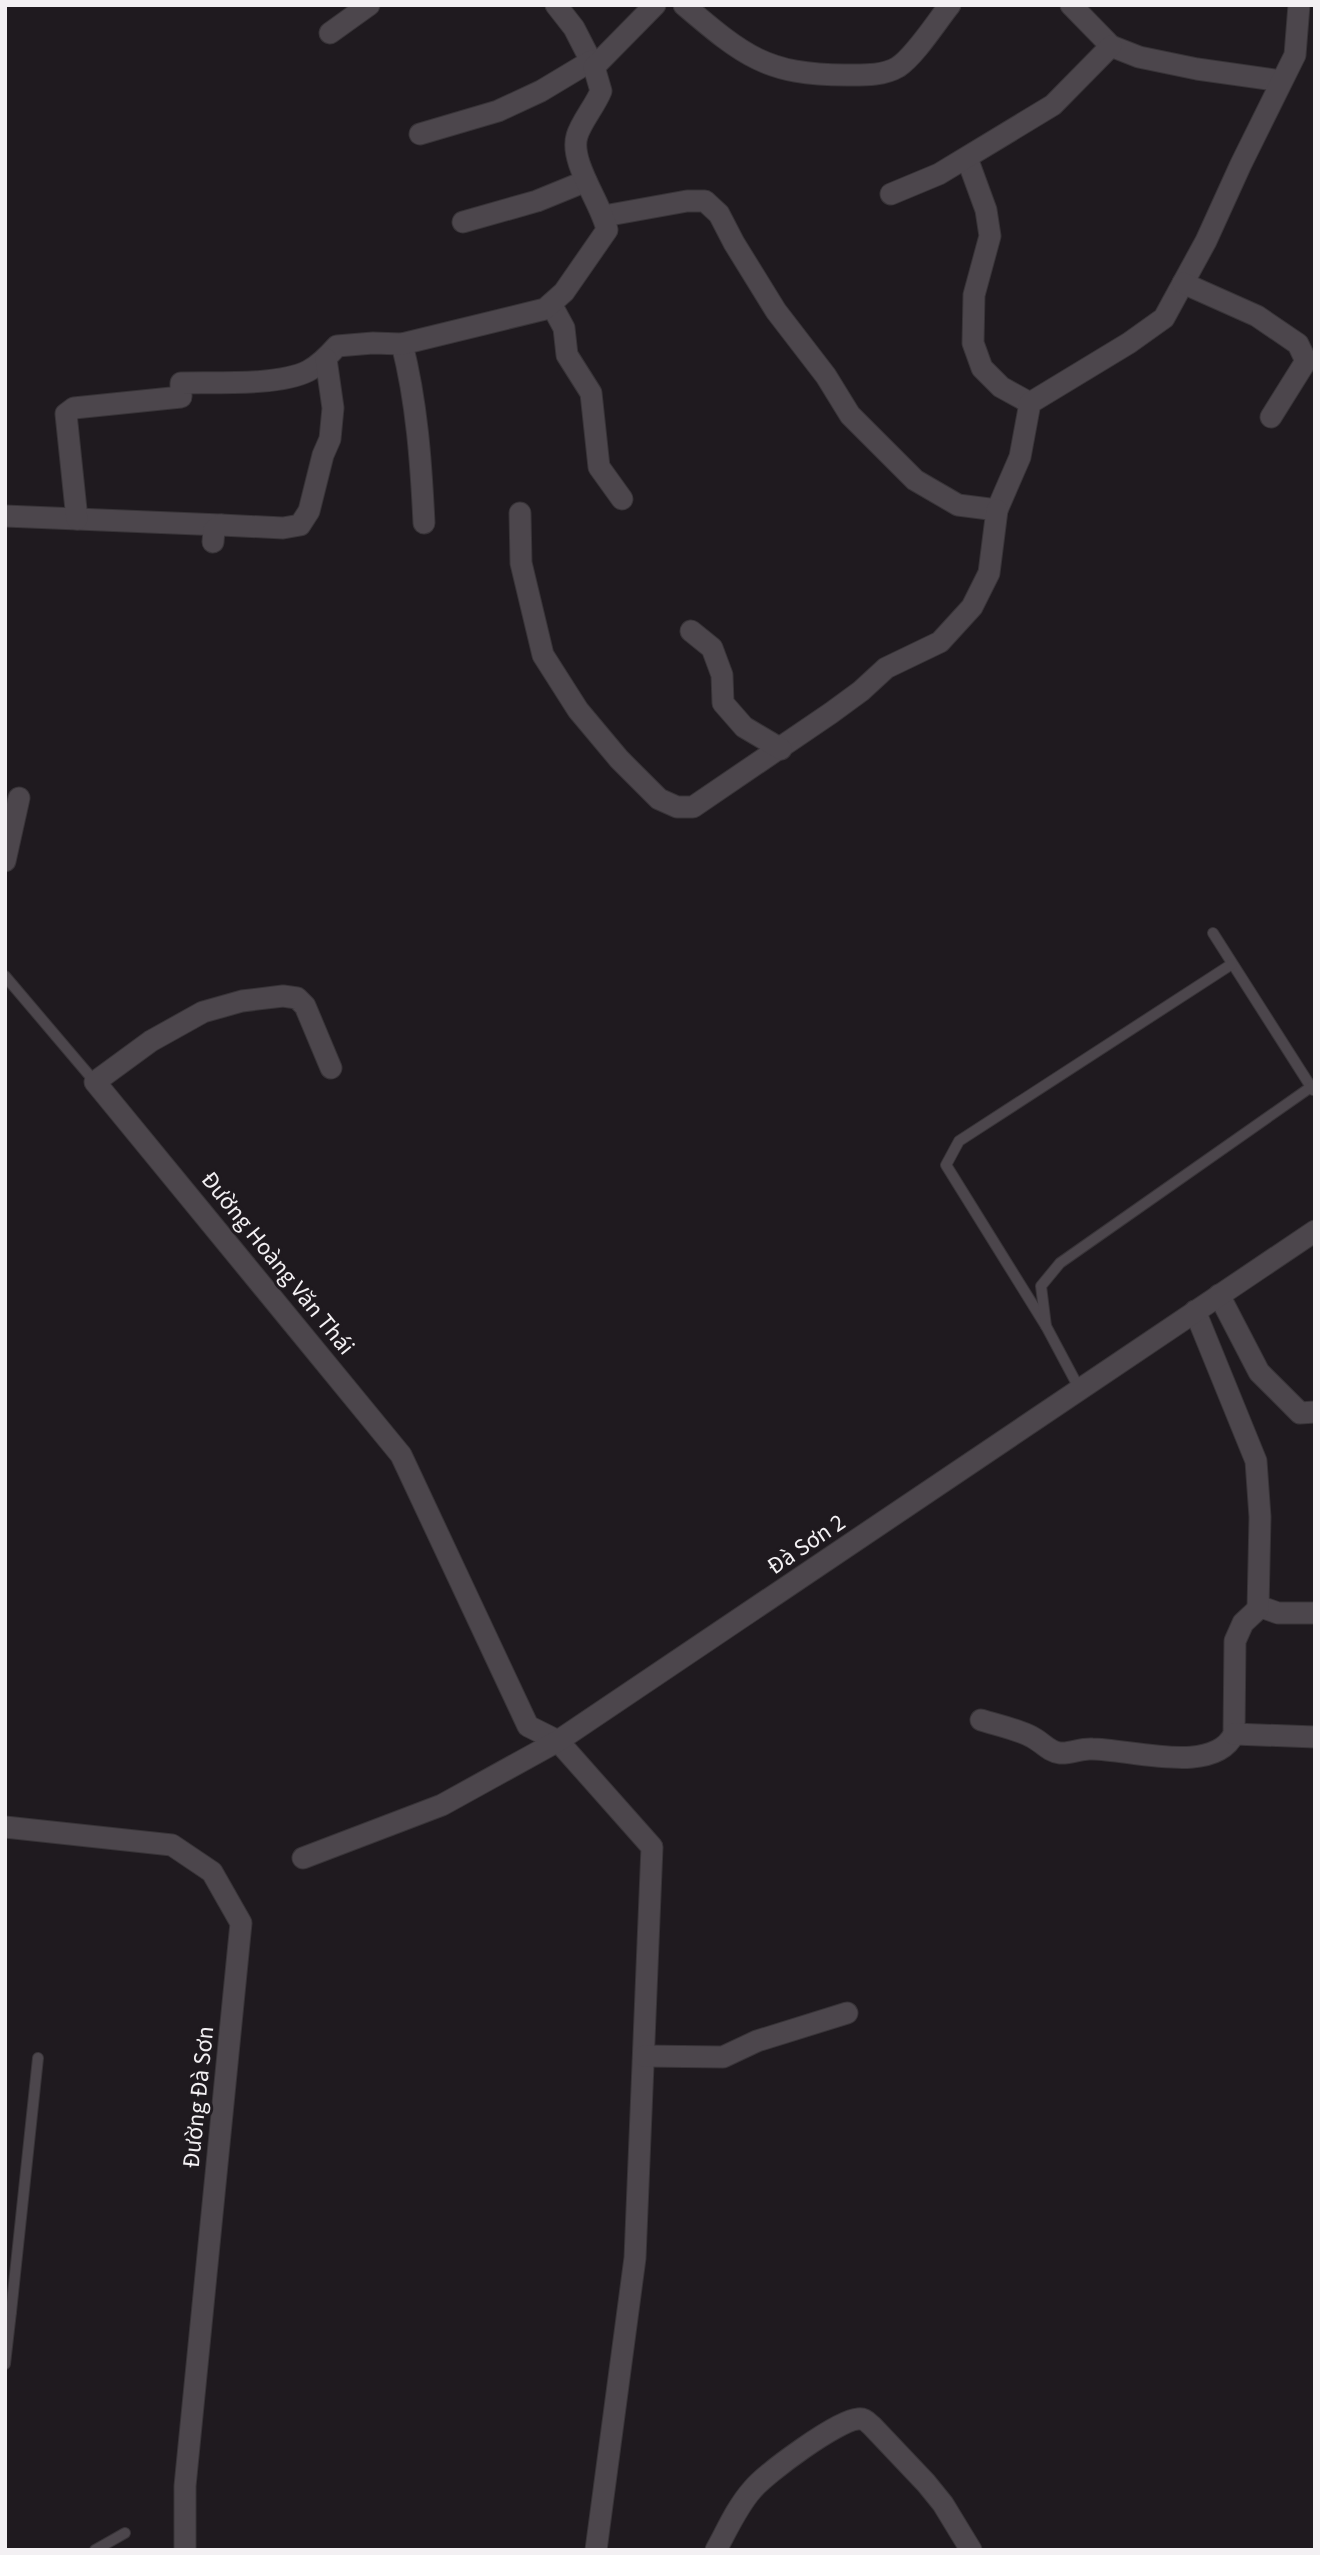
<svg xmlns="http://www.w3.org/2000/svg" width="1320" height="2555" viewBox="0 0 1320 2555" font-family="'Source Sans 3',sans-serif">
	<rect width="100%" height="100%" fill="#1f1a1f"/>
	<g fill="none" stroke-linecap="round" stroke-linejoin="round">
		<defs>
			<g id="lane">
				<path d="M1213,933L1313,1090"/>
				<path d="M5,976L95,1082"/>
				<path d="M1046,1326L946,1165L959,1141L1232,964"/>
				<path d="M1079,1388L1046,1326L1041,1286L1060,1263L1311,1087"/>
				<path d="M5,2310L11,2312L5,2364"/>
				<path d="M11,2312L38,2058"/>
				<path d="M95,2550L125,2533"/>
			</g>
			<g id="street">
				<path d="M556,5L574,28L594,67"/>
				<path d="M684,5C743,55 766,75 846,75C863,75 883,76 898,67C915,56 937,21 950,5"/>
				<path d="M1071,5L1111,46L1139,57L1197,69L1281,81"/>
				<path d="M330,33L369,5"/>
				<path d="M420,134L498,111L541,91L591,61"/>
				<path d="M967,158L986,210L990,236L974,295L973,343L982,368L1001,387L1030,403"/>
				<path d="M891,194L939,174L1053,105L1111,46"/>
				<path d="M604,216L687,201H705L719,214L734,243L776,311L826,376L850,415L915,480L958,505L997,510L1020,457L1030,403L1129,343L1164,318L1206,241L1241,164L1295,55L1299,5"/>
				<path d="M463,222L537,201L586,181"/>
				<path d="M1183,283L1257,316L1298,344L1306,361L1271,417"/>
				<path d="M551,304L564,328L567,355L591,393L599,467L622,499"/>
				<path d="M402,344C417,403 421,462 424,523"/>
				<path d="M520,513L521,563L543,655L578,710L619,759L659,799L677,807H693L831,713L861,691L886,668L940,642L972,607L989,573L997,510"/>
				<path d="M5,516L221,525"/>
				<path d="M77,519L66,414L74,408L181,397V383C215,382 278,386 308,371C320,365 329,355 337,346L373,343L402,344L545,309L564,292L607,230C602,204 569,162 577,136C581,122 595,106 601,91L594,67L655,5"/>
				<path d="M213,542L214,530L221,525L283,528L300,525L309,511L323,455L330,439L333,408L326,359"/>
				<path d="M691,631L712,648L722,675L723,703L744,727L781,749"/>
				<path d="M5,861L19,798"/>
				<path d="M331,1068L305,1006L297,998L283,996L242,1001L203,1012L151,1041L95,1082L401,1455L528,1726L558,1741L652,1847L635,2258L596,2550"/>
				<path d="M1219,1295L1259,1372L1300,1413L1315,1412"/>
				<path d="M1258,1606L1278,1613H1315"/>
				<path d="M981,1720C997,1725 1017,1729 1032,1737C1042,1742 1049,1752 1060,1753C1071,1754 1081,1748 1092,1749C1130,1749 1214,1776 1234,1734L1235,1641L1243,1623L1258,1609L1260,1517L1256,1461L1195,1311"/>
				<path d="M1234,1734L1315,1737"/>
				<path d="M5,1827L172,1845L212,1872L241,1923L185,2486V2550"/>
				<path d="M303,1858L442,1805L558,1741L1315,1231"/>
				<path d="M644,2056L723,2057L757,2041L847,2013"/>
				<path d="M716,2550C727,2530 737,2507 752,2490C766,2473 838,2420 858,2419C865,2418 867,2422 872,2426L926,2483L943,2504L971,2550"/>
			</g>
		</defs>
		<!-- lane casing -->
		<use href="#lane" stroke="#383438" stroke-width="12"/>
		<!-- street casing -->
		<use href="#street" stroke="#383438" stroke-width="23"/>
		<!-- lane -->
		<use href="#lane" stroke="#4c464c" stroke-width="10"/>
		<!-- street -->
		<use href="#street" stroke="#4c464c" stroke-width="21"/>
	</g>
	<g text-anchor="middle" stroke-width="6" stroke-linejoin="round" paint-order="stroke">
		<!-- street labels -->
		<g font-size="24" fill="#f3f0f3" stroke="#1f1a1f">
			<text transform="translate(278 1263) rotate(51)" y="8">Đường Hoàng Văn Thái</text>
			<text transform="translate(806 1544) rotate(-34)" y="8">Đà Sơn 2</text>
			<text transform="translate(198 2097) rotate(-84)" y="8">Đường Đà Sơn</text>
		</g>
	</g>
	<!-- border -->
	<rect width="1320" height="2555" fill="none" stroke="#f3f0f3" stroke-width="14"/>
</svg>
